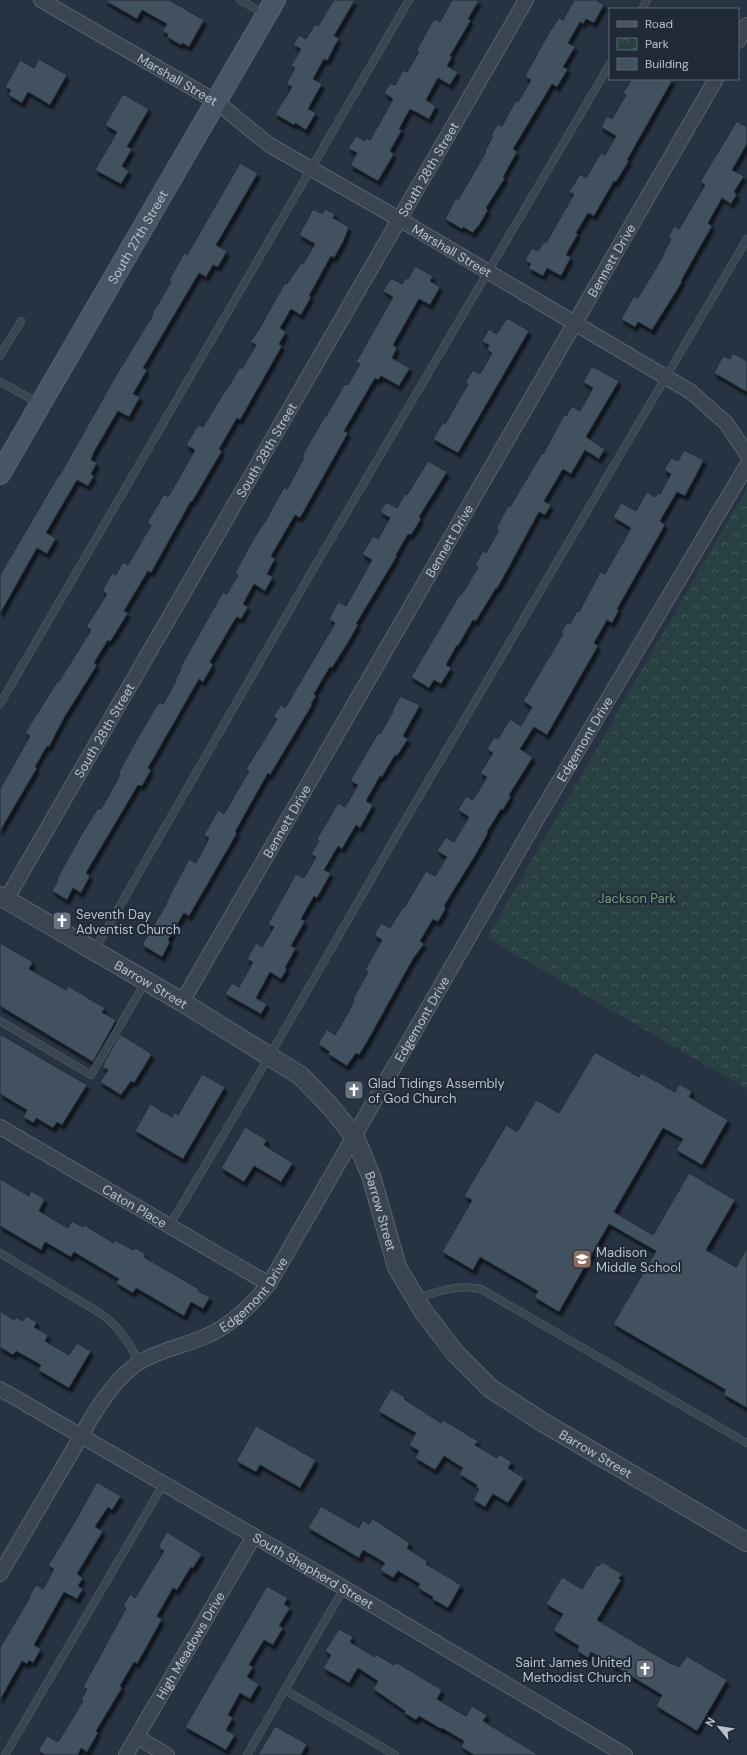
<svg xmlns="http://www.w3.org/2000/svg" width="747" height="1755" viewBox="0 0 747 1755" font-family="'DM Sans',sans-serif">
	<defs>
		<pattern id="park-crowns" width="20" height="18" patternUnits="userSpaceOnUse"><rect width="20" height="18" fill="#294043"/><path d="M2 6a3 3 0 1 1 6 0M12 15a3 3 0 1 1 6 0" fill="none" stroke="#465a5d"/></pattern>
		<filter id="shadow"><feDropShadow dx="2.5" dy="4.5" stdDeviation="1" flood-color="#0009"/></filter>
	</defs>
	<rect width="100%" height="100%" fill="#273242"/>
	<!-- park -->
	<path fill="url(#park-crowns)" d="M747,488V1089L487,938Z"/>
	<!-- building -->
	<g fill="#435161" stroke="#222b39" filter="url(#shadow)">
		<path d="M104,0H169L204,20L189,47L182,43L181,45L167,37L168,34L162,31L167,24L142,10L137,19Z"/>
		<path d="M334,0H355L334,36L339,38L327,61L324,59L313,79L322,84L308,109L316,113L306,130L295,123L294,125L275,114L292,87L286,84L295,68L291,66L301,49L293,45L299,35L306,39L315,24L318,26Z"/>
		<path d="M452,0H479L468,19L471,20L450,56L452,57L447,66L458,72L450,85L438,78L426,100L436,106L429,119L410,109L399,129L402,130L390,151L394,154L378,181L350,165L357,153L348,148L356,136L365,141L366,138L370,140L393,99L384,93L390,83L395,85L403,70L407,72L419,52L416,51L434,19L440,22Z"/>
		<path d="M574,0H596L604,5L594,23L586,19L583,24L580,22L568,43L575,47L563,67L568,69L557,87L552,84L513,149L517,152L503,177L505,178L486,208L488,210L478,227H477L473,233L463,227L462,229L445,219L456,198L458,200L486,152L485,151L493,136L491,135L498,124L502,126L516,100L518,102L531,80L525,76L550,31L559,18L563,20Z"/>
		<path d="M39,59L67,75L50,105L28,92L22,103L8,95L11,90L5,87L20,60L34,68Z"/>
		<path d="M632,79H673L627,160L629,161L616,182L614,181L594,216L588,213L576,233L578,234L566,255L571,257L561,276L547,268L543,276L528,268L531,264L525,260L532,248L538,251L544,242L546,243L574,194L569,192L580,174L586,178L601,153L605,155L616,136L601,127L607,116L612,119L626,95L623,93Z"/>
		<path d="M123,94L149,109L127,147L132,149L122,166L129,171L121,184L95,170L117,132L105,125Z"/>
		<path d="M737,121L747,127V144L732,170L744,176L734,192L737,194L731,204L722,198L708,223L712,226L681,281L682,282L652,330L638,322L635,327L621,319L634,296L638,298L663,256H662L671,239L668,238L674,226L679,229L705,185L700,182Z"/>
		<path d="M240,163L258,173L216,245L227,251L218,267L213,265L206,277L199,273L143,368L147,370L133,394L140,397L129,417L118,411L94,452L91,460L97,463L91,474L94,476L88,486L77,480L46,533L56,538L47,554L37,548L0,614V575L58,476H59L118,372L153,315L152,314L171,282L169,280L184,253L187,255Z"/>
		<path d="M313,209L322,214L325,209L335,214L333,218L349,227L343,242L334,258L331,256L309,296L311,297L301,315L291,309L280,328L286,332L279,344L282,346L240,420L237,418L219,449L222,451L192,502L191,501L151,573L148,571L124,611L128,613L110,642L108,640L94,663L97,665L64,718L49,747L47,746L35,767L37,768L0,831V789L30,736L25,733L57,682L58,683L91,630L86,627L107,594L102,591L103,589L112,573L116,575L123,562L128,565L151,525L147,523L164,494L168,497L195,450L186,445L198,425L203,427L226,389H227L240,367L242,369L256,345L250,342L258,331L285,283L287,284L301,263L303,264L315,244L299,235Z"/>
		<path d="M415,266L433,276L430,281L440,287L430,305L419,299L393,345L397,348L392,358L410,368L399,386L381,376L378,380L375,378L344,431L348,433L300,518L295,515L271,556L275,559L267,574L273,577L265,591L254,584L243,604L248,607L241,619L237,617L234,621L210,662L213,665L203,682L199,679L148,768L151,770L142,786L138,785L86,873L90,876L81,893L73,888L67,900L52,891L58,880L57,879L80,837L98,808L101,809L114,786L120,775L118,774L134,744L159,702L163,704L176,681L175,680L181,669L180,668L223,592L227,594L238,575L235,573L254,538L266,520L284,487L287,489L304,458L302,456L325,416H326L345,384L348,385L360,364L356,362L393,297L383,291L391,278L402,284L406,278L408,279Z"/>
		<path d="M507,318L529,331L458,453L433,439L443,422L445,424L468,384L465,383L473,370L480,374L492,353L487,350L489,345L482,341L489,329L497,334Z"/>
		<path d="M733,353L747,361V392L714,373L723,356L730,359Z"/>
		<path d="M592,366L619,381L586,437L605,449L599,459L585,450L571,474L563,469L544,501L551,505L545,515L539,512L497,589L496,588L476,621L473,620L458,646L457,645L446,665L451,668L441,684L434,680L429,688L411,677L460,594L461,595L467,586L478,567L475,565L483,551L486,553L499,530L496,529L508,506L510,507L542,453L543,454L564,415L566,416L572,406L580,411L593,388L583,382Z"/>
		<path d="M684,450L704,460L685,496L677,492L660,521L665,525L617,609L619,610L612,623L607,620L594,643L598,646L547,735L534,727L520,749L533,757L509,795L511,796L503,810L501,809L487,832L488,833L476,854L444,906L446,908L438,922L433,919L420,941L424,944L413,959L367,1042L359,1055L356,1053L347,1066L328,1054L330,1052L318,1044L327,1029L335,1035L349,1011L354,1000L353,999L368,972L365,970L382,940L374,935L381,923L390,928L403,907L404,908L426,871L435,876L447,857L437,851L446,837L454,842L469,817L458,810L466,796L473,800L487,777L480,773L493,753L487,749L494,737L498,739L510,719L521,726L532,707L523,701L563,634L561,633L567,622L570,624L577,611L579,612L600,572L605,574L631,528L613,517L621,503L636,511L647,492L655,497L658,493L660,494L671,474L664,470L671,458L678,461Z"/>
		<path d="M428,461L447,472L419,517L421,519L411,535L408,534L396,555L397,556L356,624L358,625L347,644L332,668L330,667L325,675L314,694L316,696L311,704L312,705L270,775L268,773L235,832L237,833L210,880L189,916L184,913L168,940L170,942L162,957L142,945L167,903H166L182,872L189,859L196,863L209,838L204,835L218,810L224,814L249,771L246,769L277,719L273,717L281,705L285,708L335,623L329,619L338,602L346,606L372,560L362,554L373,536L378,539L390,518L380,512L386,502L397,508L405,494L407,495Z"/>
		<path d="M400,696L420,705L403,736L408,739L397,756L395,755L382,777L380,776L366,801L373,805L360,828L356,825L342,849L338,846L324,870L331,873L317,898L314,896L301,919L305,921L291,946L296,948L285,968L287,969L281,979L270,972L256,998L267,1004L261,1014L225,994L232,983L239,987L253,962L247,959L256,943L262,947L274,927L268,924L296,874L304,878L316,857L311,854L319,841L317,839L338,803L345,807L358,785L350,781L378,733L380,734L393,712L392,711Z"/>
		<path d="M0,943L33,962L29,969L66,990L68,986L83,995L105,1008L102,1012L116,1020L93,1062L0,1006Z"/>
		<path d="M0,1034L87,1085L62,1125L57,1122L53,1128L36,1118L34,1123L23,1117L27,1110L0,1094Z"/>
		<path d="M120,1034L152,1054L134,1083L131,1081L121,1095L100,1082L108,1070L102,1067Z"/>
		<path d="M595,1052L639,1077L641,1073L675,1092L679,1084L692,1091L689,1097L728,1120L702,1165L676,1150L683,1139L663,1128L614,1212L653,1235L689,1173L735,1200L706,1250L736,1267L747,1248V1408L723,1394L726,1390L613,1324L656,1251L609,1224L559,1312L534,1297L538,1291L480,1257L473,1270L442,1252L472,1200L464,1196L506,1125L517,1132L536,1100L559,1113Z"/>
		<path d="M202,1074L225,1087L183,1159L135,1131L150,1104L172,1117L174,1112L178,1115Z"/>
		<path d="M245,1127L267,1140L264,1145L293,1163L281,1182L254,1166L244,1182L221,1168Z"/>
		<path d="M0,1179L29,1196L31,1191L45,1199L39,1211L68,1228L72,1221L83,1227L84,1225L114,1243L115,1240L133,1250L135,1248L146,1254L144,1257L199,1289L198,1291L210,1297L203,1309L191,1302L184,1316L136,1288L133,1293L116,1283L119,1279L74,1252L71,1257L45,1242L41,1250L0,1226Z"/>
		<path d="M0,1311L14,1320L16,1317L23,1321L26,1316L37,1322L34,1327L48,1335L45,1341L69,1355L77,1343L91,1351L69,1388L38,1370L41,1365L16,1351L13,1355L0,1347Z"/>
		<path d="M391,1389L405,1397L404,1399L441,1423L443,1420L478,1441L475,1445L497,1458L499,1454L512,1462L508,1468L524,1478L508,1503L493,1494L485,1507L473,1500L479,1489L476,1487L477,1485L459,1474L463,1468L444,1456L435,1470L415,1458L419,1451L409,1445L416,1433L378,1411Z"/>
		<path d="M256,1426L316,1460L300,1488L260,1465L256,1472L236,1461Z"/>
		<path d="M97,1482L121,1496L112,1510L108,1507L95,1527L103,1531L77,1574L83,1578L78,1586L83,1589L77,1599L64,1592L34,1645L41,1649L33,1663L29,1660L27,1664L22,1661L0,1700V1648L30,1597L29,1596L36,1585L43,1589L54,1569L48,1566L78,1516Z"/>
		<path d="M321,1506L359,1528L363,1520L369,1524L373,1519L410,1543L407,1548L427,1561L426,1564L461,1585L448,1608L432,1599L433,1597L418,1588L420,1584L398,1571L393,1578L380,1570L385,1563L363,1550L359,1558L308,1528Z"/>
		<path d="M167,1532L202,1554L193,1568L191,1567L177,1590L173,1588L157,1616L162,1619L137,1664L134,1662L120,1686L122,1688L96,1731L98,1733L87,1752L81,1748L78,1754L79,1755H45L38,1751L47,1736L58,1742L83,1701L81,1700L87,1689L83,1687L126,1608L123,1606L130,1594L135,1598L164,1551L158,1547Z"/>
		<path d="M602,1562L622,1574L619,1578L621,1580L597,1620L673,1665L674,1664L679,1667L687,1656L727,1680L697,1731L656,1706L662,1695L591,1652L588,1658L577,1651L579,1646L553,1630L563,1614L546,1604L562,1577L582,1589L597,1565L599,1566Z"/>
		<path d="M267,1586L288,1598L284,1604L290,1608L279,1626L283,1628L273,1645L264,1640L249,1665L253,1667L247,1677L259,1684L250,1699L240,1693L228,1715L233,1718L226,1730L235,1735L226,1750L185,1727Z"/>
		<path d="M339,1629L353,1637L350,1642L375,1657L377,1655L394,1665L396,1662L442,1690L437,1699L466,1716L472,1706L487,1715L483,1721L539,1755H474L461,1747L464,1741L442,1728L441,1729L419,1716L416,1720L404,1713L405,1711L373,1689L378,1681L358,1668L349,1683L323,1668L331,1655L325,1651Z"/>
		<path d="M275,1726L307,1744L301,1755H258Z"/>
	</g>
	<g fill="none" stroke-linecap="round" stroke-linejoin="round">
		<defs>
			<g id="service">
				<path d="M240,0L266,15"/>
				<path d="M642,9L647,0"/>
				<path d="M0,356L21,321"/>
				<path d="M0,382L39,403"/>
				<path d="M0,704L409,0"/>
				<path d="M94,951L308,578L610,64"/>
				<path d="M0,1021L91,1075L146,981"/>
				<path d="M169,1226C251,1091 327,955 406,819C519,625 633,432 747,239"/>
				<path d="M0,1253L100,1313C121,1328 127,1341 140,1363"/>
				<path d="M417,1299C436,1291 461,1284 481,1289L747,1443"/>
				<path d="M285,1690L395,1755"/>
				<path d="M5,1755L164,1483"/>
				<path d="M247,1755L344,1588"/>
			</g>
			<g id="minor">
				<path id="s1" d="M41,0L215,101C235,116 253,133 273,147L399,219L691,392L726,423L747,454"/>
				<path d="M738,41L747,25"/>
				<path id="s2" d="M6,900L526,0"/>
				<path id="s3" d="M182,1002L716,79"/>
				<path id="s4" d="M0,1127L269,1284"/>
				<path id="s5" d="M0,1389L344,1588L625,1755"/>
				<path id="s6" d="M0,1574C22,1536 44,1499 66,1462C85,1430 104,1389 134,1366C155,1351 181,1347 204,1337C231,1326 250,1306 269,1284L534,824L747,465"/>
				<path d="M137,1737L167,1755"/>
				<path id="s7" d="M126,1755L254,1536"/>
			</g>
			<g id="tertiary">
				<path id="s8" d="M0,896L182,1002L301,1076L329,1105L355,1137L371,1176L397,1267L423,1311L456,1354L490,1388L544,1423L747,1542"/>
			</g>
			<g id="secondary">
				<path id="s9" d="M0,474L275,0"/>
			</g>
		</defs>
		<!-- service casing -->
		<use href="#service" stroke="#59626f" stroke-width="8"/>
		<!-- minor casing -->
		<use href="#minor" stroke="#59626f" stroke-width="16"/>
		<!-- tertiary casing -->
		<use href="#tertiary" stroke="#59626f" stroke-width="20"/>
		<!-- secondary casing -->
		<use href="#secondary" stroke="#59626f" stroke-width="22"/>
		<!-- service -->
		<use href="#service" stroke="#3b4552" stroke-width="7"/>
		<!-- minor -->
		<use href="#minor" stroke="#3b4552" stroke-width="14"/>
		<!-- tertiary -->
		<use href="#tertiary" stroke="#3b4552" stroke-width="18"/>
		<!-- secondary -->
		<use href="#secondary" stroke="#495465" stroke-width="20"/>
	</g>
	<!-- icons -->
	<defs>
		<symbol id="church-square" viewBox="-11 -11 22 22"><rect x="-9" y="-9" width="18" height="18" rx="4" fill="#6b7280" stroke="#202937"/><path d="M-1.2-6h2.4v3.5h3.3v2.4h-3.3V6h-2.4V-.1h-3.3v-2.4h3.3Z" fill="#fff"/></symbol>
		<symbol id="school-square" viewBox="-11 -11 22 22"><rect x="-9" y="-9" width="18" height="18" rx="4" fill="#8d6e63" stroke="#202937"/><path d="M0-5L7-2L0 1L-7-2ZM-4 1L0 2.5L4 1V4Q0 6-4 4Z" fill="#fff"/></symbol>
	</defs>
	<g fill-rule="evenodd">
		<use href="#church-square" x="51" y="910" width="22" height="22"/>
		<use href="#church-square" x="343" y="1079" width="22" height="22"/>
		<use href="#school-square" x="571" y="1248" width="22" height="22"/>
		<use href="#church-square" x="634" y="1658" width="22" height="22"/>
	</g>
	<g text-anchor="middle" stroke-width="4" stroke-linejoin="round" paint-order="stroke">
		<!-- street labels -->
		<g font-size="13" fill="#b8c0cc" stroke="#202937">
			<text dy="5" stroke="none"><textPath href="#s1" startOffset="158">Marshall Street</textPath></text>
			<text dy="5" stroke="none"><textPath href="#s2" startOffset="844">South 28th Street</textPath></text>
			<text dy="5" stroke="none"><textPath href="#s9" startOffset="274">South 27th Street</textPath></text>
			<text dy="5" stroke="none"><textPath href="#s1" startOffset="482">Marshall Street</textPath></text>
			<text dy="5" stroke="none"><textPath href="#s3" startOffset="857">Bennett Drive</textPath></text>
			<text dy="5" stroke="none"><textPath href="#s2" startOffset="520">South 28th Street</textPath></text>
			<text dy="5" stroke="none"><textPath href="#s3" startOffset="533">Bennett Drive</textPath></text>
			<text dy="5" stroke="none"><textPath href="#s2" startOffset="196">South 28th Street</textPath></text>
			<text dy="5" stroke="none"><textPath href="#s6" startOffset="1039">Edgemont Drive</textPath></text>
			<text dy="5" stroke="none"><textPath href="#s3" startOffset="209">Bennett Drive</textPath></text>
			<text dy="5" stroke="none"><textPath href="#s8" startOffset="175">Barrow Street</textPath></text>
			<text dy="5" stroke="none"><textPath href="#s6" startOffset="715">Edgemont Drive</textPath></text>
			<text dy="5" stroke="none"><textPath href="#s4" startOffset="156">Caton Place</textPath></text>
			<text dy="5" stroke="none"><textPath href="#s8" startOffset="511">Barrow Street</textPath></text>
			<text dy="5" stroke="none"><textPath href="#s6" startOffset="391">Edgemont Drive</textPath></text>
			<text dy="5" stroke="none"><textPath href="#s8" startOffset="847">Barrow Street</textPath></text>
			<text dy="5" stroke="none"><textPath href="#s5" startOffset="362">South Shepherd Street</textPath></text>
			<text dy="5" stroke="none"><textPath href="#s7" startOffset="127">High Meadows Drive</textPath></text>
		</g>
		<!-- park labels -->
		<g font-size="13" fill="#709d7a" stroke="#202937">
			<text x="637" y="903">Jackson Park</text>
		</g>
		<!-- poi labels -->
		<g font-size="13" fill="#b8c0cc" stroke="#202937" text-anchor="start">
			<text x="76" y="919">Seventh Day<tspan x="76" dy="15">Adventist Church</tspan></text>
			<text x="368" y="1088">Glad Tidings Assembly<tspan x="368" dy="15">of God Church</tspan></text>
			<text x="596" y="1257">Madison<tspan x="596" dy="15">Middle School</tspan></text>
			<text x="631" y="1667" text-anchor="end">Saint James United<tspan x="631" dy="15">Methodist Church</tspan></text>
		</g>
	</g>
	<!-- legend -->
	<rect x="609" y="8" width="130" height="72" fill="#202937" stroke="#5d6573"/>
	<rect x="617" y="21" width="20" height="6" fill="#495465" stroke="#5d6573"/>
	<text x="645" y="28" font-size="12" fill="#b8c0cc">Road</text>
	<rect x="617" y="38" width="20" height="12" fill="url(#park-crowns)" stroke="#5d6573"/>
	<text x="645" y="48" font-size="12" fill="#b8c0cc">Park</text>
	<rect x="617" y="58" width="20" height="12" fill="#435161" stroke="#5d6573"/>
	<text x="645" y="68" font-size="12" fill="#b8c0cc">Building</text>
	<!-- north arrow -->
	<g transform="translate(719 1727) rotate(300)" stroke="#202937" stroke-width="3" paint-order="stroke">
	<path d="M0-3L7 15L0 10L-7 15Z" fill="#b8c0cc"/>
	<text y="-6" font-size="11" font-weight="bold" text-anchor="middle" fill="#b8c0cc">N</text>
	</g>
</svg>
